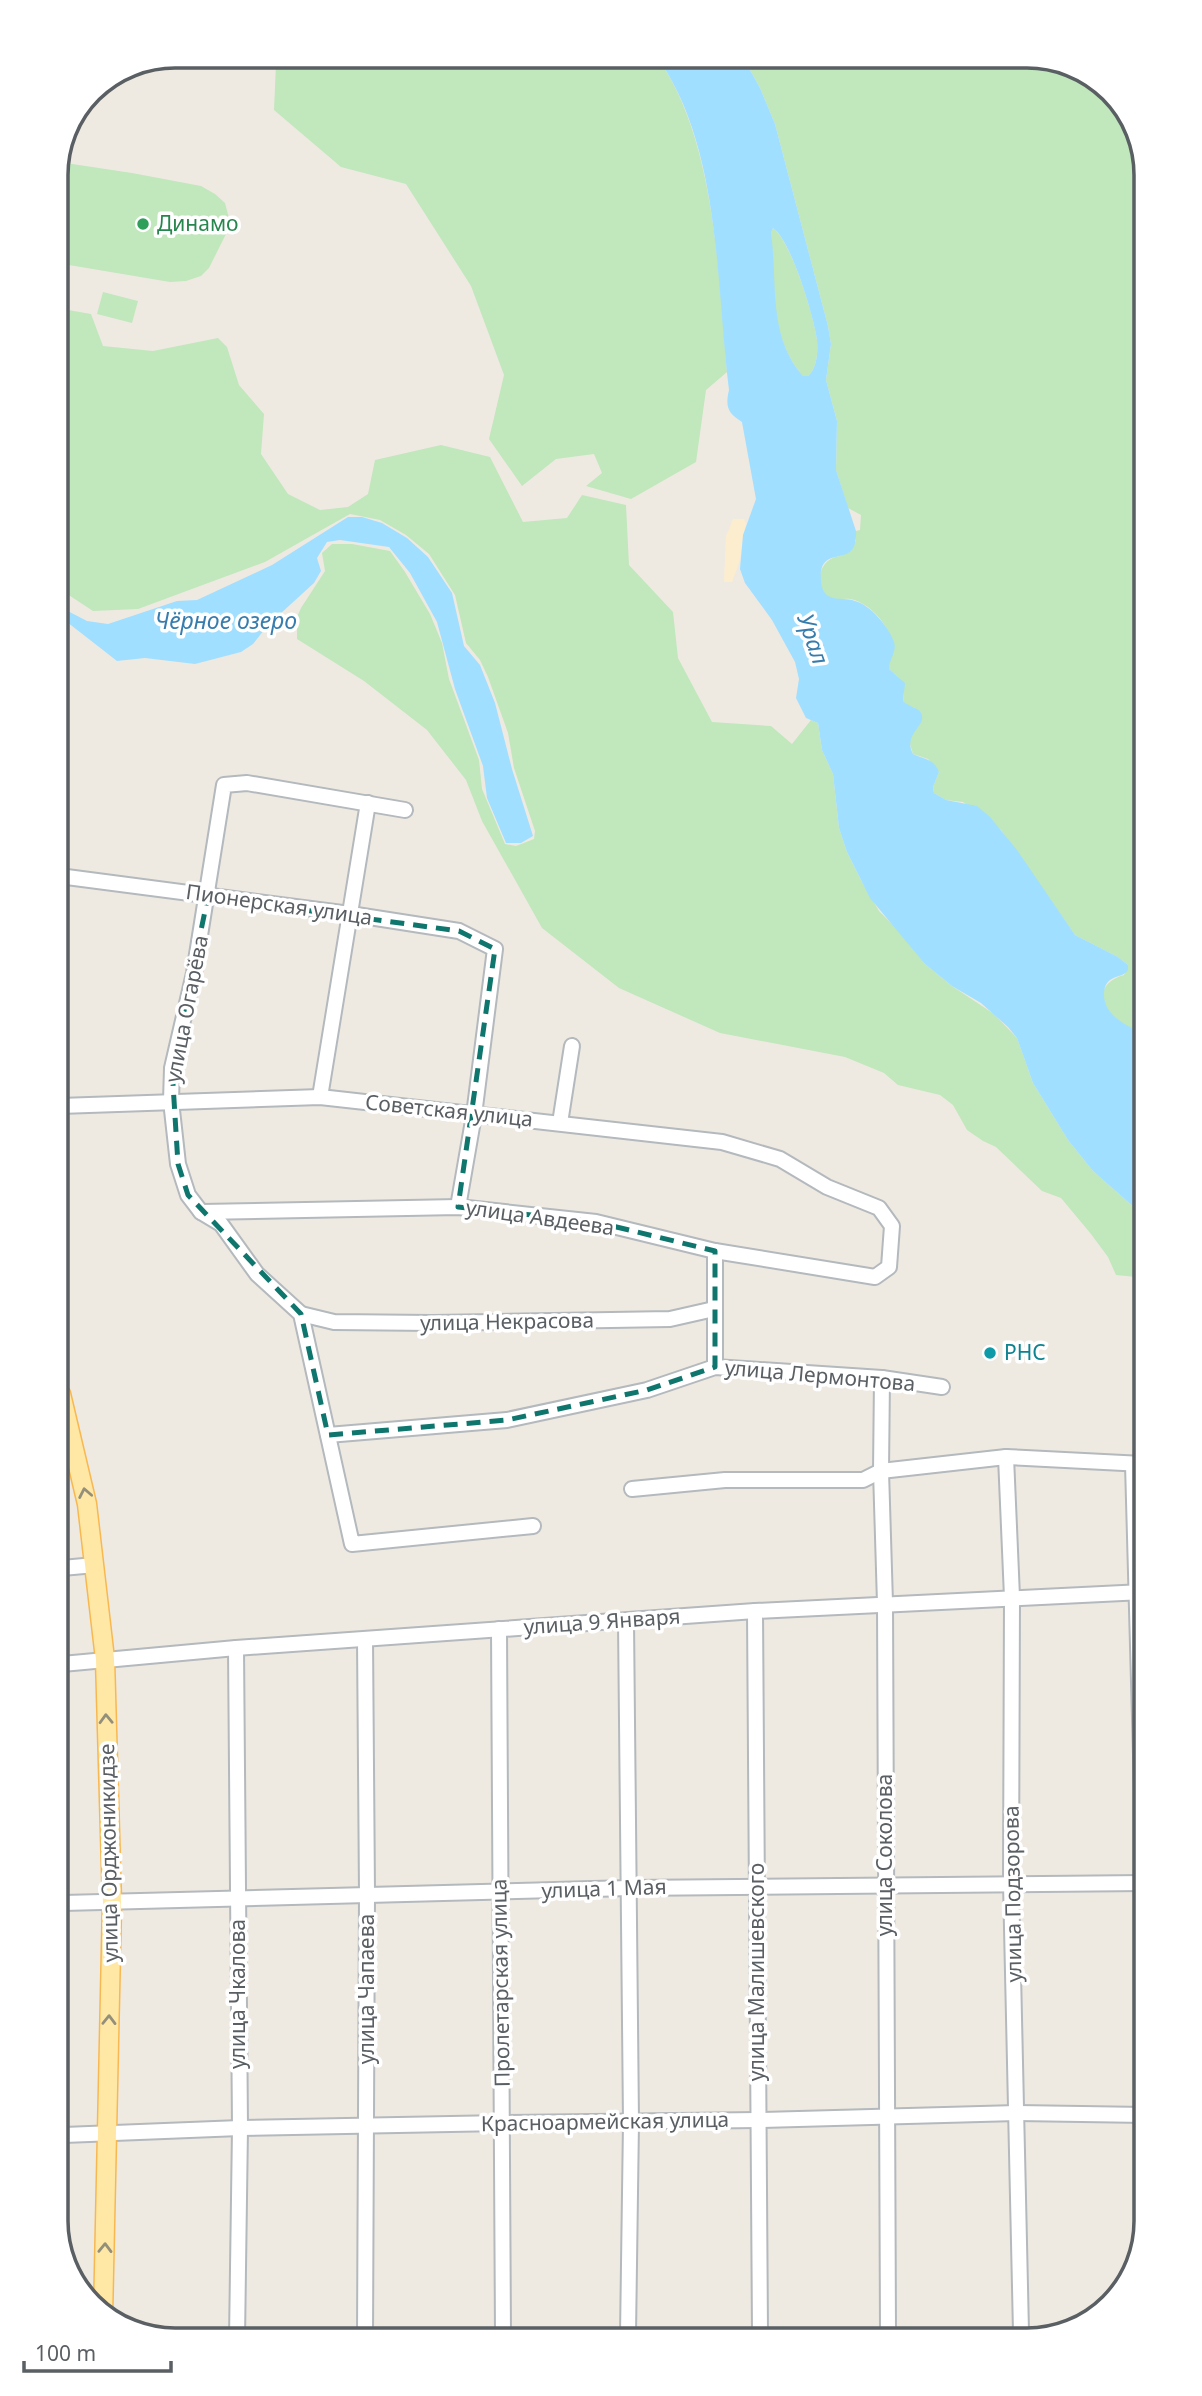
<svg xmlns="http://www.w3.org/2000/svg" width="1202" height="2396" viewBox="0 0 1202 2396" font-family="'Noto Sans',sans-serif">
	<rect width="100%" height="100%" fill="#eeeae2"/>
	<!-- green -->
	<g fill="#c1e7bc">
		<path d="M1035,56L1099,80L1137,130L1141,1033C1131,1028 1119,1023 1111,1014C1096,996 1103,981 1124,975L1128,965L1118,957L1075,935L1001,830L963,802L946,800L934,793L933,787L939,772L928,759L913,754L909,741L915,708L906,705L903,701C906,680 903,682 889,669C889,657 891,647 889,636C886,620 865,601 850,599C840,598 831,603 824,593C814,577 823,557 841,556L856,541V531L860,530L861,515L848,508L836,470L837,421L826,380L831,344L828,326L775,124L760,88L744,59Z"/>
		<path d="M659,60C715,141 719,276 727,372L706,390L696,462L631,499L586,486L602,473L594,454L556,459L522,486L489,439L504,375L471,286L406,184L341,167L274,110L276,64Z"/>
		<path d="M59,162L132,173L201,186L215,194L225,203L230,222L226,234L209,268L201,276L186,281L170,282L57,263L56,167Z"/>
		<path d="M773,228C791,241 814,316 817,340C818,353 817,368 808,376H803C769,338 773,281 771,233Z"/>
		<path d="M103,292L138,301L132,323L97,314Z"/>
		<path d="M57,308L91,314L103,346L153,351L218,338L227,347L239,385L264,414L261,454L288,494L320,510L348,507L368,494L375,460L441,445L490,457L523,522L567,518L582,495L626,505L629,565L673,612L678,658L712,722L771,726L792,744L811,720L818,723L822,750L833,774L839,828L847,852L862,882L879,911L904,936L925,964L952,986L994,1014L1017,1038L1033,1083L1068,1140L1093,1171L1136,1209L1142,1217V1272L1136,1277L1116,1275L1108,1257L1091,1234L1061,1198L1042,1191L996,1147L983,1141L967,1130L953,1105L940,1095L898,1085L884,1073L845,1057L720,1033L619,988L542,928L482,821L466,780L427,730L364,681L297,639V617L301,608L325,571L322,553L332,544H352L390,551L405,572L430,614L442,643L449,679L479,760L482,789L505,844L516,846L534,839L535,831L514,768L508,733L488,677L480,660L466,643L455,595L429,554L406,535L380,520L350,514L265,562L138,609L93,611L58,588Z"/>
	</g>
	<!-- sand -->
	<path fill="#fcedcf" d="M733,519H744L746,524L739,563L732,582H724L726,536Z"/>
	<!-- water -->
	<g fill="#a0dfff" fill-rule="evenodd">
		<path d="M744,59L760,88L775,124L828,326L831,344L826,380L837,421L836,470L856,531C858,573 818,540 821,581C823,606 843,595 858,602C873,608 889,628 894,642C897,652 889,659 889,669L905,683L903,701C908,707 918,707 921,713C928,726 902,733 913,754C926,760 934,759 939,772L933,787L934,793L946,800L977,806L990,817L1017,850L1075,935L1118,957L1128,965V970C1123,977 1117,975 1110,980C1105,984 1104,989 1104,995C1104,1015 1126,1025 1141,1033L1142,1217L1136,1209L1093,1171L1068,1140L1033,1083L1017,1038L1008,1027L981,1003L952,986L925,964L870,898L847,852L839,828L833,774L822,750L818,723L806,718L796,698L799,679L795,662L772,620L745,583L740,569L743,535L756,499L742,422C728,413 725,407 729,390C716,286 721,149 659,60ZM773,228C791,240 814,317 817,340C818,353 817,368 808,376H803C767,335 778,282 771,233Z"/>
		<path d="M348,517H362L382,523L407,538L428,557L452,593L464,646L480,665L495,703L512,769L533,836L521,843H506L487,798L483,766L455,689L437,622L410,573L389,547L340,540L327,542L317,558L321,571L314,583L268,625L253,644L241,652L195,664L145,658L117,661L58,615V606L87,621L108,624L177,601L197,600L272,565Z"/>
	</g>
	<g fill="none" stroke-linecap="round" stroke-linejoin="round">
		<defs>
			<g id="minor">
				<path d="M405,810L247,783L224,785L194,973L172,1068L171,1101L178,1164L188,1195L201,1212L221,1224L257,1274L301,1314L352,1544L533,1526"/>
				<path d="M59,876L350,914L459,931L495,949L474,1115L458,1207"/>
				<path d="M320,1097L368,803"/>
				<path d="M60,1106L320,1097L722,1142L780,1159L827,1187L879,1208L892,1226L889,1267L875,1277L715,1251L596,1222L458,1207L201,1212"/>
				<path d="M560,1123L572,1046"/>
				<path d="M715,1251V1367"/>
				<path d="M301,1314L334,1322L432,1323L670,1319L714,1309"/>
				<path d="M882,1378L881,1471L885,1603L888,2333"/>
				<path d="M328,1435L507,1420L647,1390L715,1367L882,1378L942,1387"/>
				<path d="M1006,1457L1012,1597L1011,1883L1021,2332"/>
				<path d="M1133,1464L1144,1864"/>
				<path d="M632,1489L725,1480H863L881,1471L1006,1457L1143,1464"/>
				<path d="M62,1568L95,1565"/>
				<path d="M755,1611L760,2334"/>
				<path d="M626,1621L631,2122L628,2335"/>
				<path d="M499,1629L503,2337"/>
				<path d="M365,1639L367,1894L365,2338"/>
				<path d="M236,1648L240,2128L237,2339"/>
				<path d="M62,1664L236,1648L755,1611L1143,1592"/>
				<path d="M63,1903L630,1888L1145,1883"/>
				<path d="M64,2135L240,2128L503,2123L758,2120L1017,2113L1146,2115"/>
				<path d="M1145,2224L1146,2168"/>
			</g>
			<path id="major" d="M61,1394L87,1504L105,1659L112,1903L103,2316"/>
		</defs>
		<!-- minor casing -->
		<use href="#minor" stroke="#b4b9bd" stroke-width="18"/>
		<!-- major casing -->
		<use href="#major" stroke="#f8b851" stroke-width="21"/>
		<!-- minor -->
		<use href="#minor" stroke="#fff" stroke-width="14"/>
		<!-- major -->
		<use href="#major" stroke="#ffe8a5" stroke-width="18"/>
	</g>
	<!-- one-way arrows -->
	<defs><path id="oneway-chevron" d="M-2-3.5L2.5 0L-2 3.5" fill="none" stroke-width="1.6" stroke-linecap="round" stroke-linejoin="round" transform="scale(1.75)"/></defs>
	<g stroke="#948f7a">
		<use href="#oneway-chevron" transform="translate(85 1493) rotate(-101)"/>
		<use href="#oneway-chevron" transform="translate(106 1719) rotate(-92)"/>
		<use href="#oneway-chevron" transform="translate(109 2020) rotate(-89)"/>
		<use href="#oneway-chevron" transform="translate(105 2248) rotate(-89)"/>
	</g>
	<!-- marked area -->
	<path fill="none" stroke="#0f766e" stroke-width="5" stroke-dasharray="14 9" stroke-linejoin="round" d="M208,897L459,931L495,949L458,1207L596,1222L715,1251V1367L647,1390L507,1420L328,1435L301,1314L188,1195L178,1164L172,1068Z"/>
	<!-- markers -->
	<circle fill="#2e9e5b" stroke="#fff" stroke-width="2.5" cx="143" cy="224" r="7"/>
	<circle fill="#0f9aa8" stroke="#fff" stroke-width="2.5" cx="990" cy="1353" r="7"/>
	<g text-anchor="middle" stroke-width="7" stroke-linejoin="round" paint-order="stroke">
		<!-- leisure labels -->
		<g font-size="21" fill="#27864d" stroke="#fff" text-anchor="start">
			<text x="157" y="231">Динамо</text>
		</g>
		<!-- street labels -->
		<g font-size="21" fill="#5a5f63" stroke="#fff">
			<text transform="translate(279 905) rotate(8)" y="7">Пионерская улица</text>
			<text transform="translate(187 1009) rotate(-79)" y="7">улица Огарёва</text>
			<text transform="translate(449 1111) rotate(6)" y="7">Советская улица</text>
			<text transform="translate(540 1218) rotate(8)" y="7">улица Авдеева</text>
			<text transform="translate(507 1322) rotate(-1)" y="7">улица Некрасова</text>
			<text transform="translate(820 1376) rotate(5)" y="7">улица Лермонтова</text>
			<text transform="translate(602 1622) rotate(-4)" y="7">улица 9 Января</text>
			<text transform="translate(109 1853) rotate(-91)" y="7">улица Орджоникидзе</text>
			<text transform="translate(885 1855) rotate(-90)" y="7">улица Соколова</text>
			<text transform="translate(604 1889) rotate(-2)" y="7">улица 1 Мая</text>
			<text transform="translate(1013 1894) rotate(-91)" y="7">улица Подзорова</text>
			<text transform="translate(757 1972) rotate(-90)" y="7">улица Малишевского</text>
			<text transform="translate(501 1983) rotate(-91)" y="7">Пролетарская улица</text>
			<text transform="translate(367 1989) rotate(-90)" y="7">улица Чапаева</text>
			<text transform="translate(238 1994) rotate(-90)" y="7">улица Чкалова</text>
			<text transform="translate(605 2122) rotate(-1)" y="7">Красноармейская улица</text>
		</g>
		<!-- culture labels -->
		<g font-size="21" fill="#0d838f" stroke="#fff" text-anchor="start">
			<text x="1004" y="1360">РНС</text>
		</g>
		<!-- water labels -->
		<g font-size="23" font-style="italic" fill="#367cad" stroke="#fff">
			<text x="226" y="629">Чёрное озеро</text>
			<text transform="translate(813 639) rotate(71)" y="8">Урал</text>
		</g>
	</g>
	<!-- crop -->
	<path d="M0 0H1202V2396H0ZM175 68H1027A107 107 0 0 1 1134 175V2221A107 107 0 0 1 1027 2328H175A107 107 0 0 1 68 2221V175A107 107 0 0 1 175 68Z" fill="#fff" fill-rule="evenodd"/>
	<path fill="none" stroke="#5a5f63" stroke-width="3.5" d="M175 68H1027A107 107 0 0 1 1134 175V2221A107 107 0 0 1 1027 2328H175A107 107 0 0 1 68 2221V175A107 107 0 0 1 175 68Z"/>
	<!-- scale -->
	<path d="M24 2361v10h147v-10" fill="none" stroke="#5a5f63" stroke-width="3.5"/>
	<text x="35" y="2361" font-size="21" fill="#5a5f63" stroke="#ffffff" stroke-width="5" paint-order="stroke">100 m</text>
</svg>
